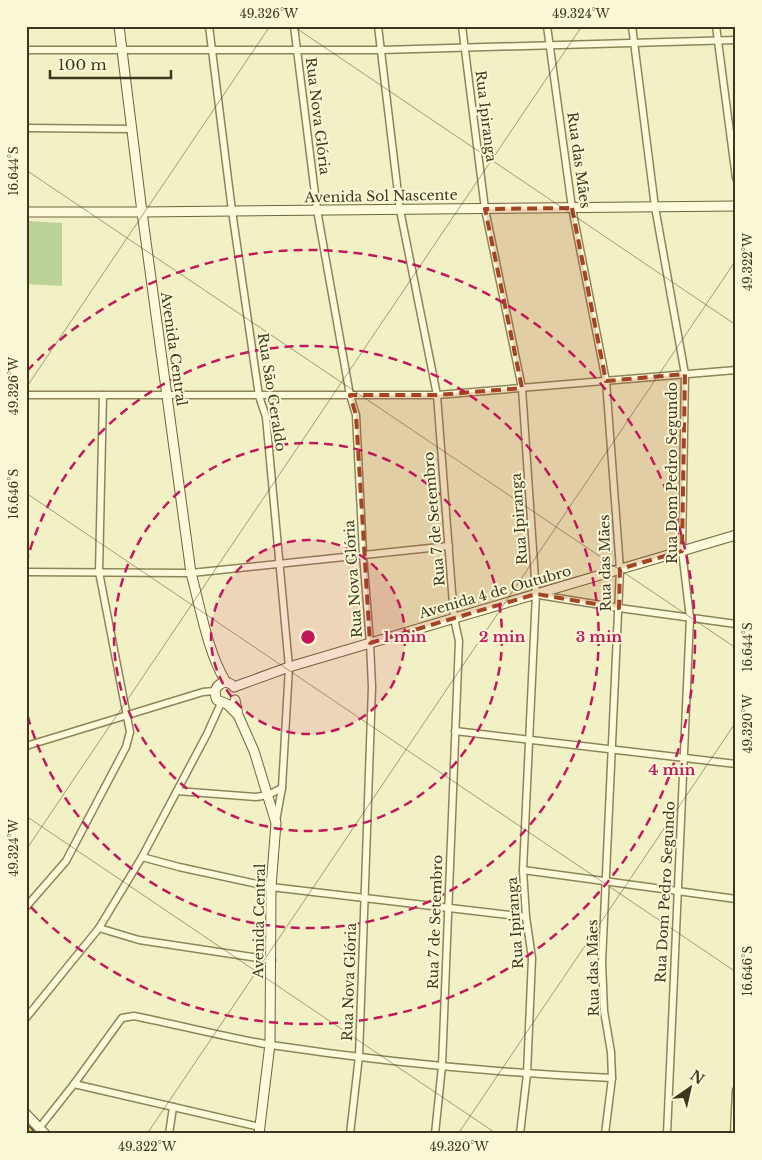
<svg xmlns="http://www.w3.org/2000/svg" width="762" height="1160" viewBox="0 0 762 1160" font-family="'Libre Baskerville',serif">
	<rect width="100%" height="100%" fill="#f2f0c5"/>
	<!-- green -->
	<path fill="#bcd298" d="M28,221L62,223V286L26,284Z"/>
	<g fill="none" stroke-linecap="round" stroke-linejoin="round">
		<defs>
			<g id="street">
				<path d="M209,26L232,211L259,396L266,417L289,667L282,788L276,821"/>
				<path d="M294,26L317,210L350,395L356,415L363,554L370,643L372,687L359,1056L350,1134"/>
				<path d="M378,26L400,210L437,395L454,618L459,641L442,1066L435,1134"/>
				<path d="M462,26L485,209L522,388L536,594L523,870L526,917L532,958L527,1074L520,1134"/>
				<path d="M547,26L572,208L606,381L620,569L602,962L604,1011L611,1052L612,1078L605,1134"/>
				<path d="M632,26L655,207L685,374L682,551L690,618L667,1134"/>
				<path d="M716,26L736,178"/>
				<path d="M26,50H381L736,40"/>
				<path d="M26,128L131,129"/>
				<path d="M26,395H437L736,370"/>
				<path d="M26,572L191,573L449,546"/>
				<path d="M539,595L619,608L736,624"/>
				<path d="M455,731L736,764"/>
				<path d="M26,746L203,692L215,691"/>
				<path d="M177,791L256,797L268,795L282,788"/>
				<path d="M142,857L179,867L271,887L526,917"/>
				<path d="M523,870L736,899"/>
				<path d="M26,907L66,861L126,747L130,732L99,572L103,395"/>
				<path d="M99,928L139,940L272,960"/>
				<path d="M26,1018L99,928L142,857L207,734L221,703"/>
				<path d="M74,1084L260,1127"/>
				<path d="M40,1127L74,1084L122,1018L134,1016C179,1025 225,1037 271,1045C384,1062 498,1073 612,1078"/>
				<path d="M169,1134L173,1107"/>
				<path d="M734,1134L736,1090"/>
			</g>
			<g id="secondary">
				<path d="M119,26L142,212L191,573C200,606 208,654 226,682"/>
				<path d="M26,212H142L736,206"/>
				<path d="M231,684L226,682C216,684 213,691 217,700L227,704L237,714"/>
				<path d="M234,687L289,667L736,535"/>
				<path d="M235,700L238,715L254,751L276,823L271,887L270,1044L259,1134"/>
				<path d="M26,1114L45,1134"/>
			</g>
			<path id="highway" d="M26,1132L28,1134"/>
		</defs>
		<!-- street casing -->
		<use href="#street" stroke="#8f8459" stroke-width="9"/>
		<!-- secondary casing -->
		<use href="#secondary" stroke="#71643c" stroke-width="11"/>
		<!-- highway casing -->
		<use href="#highway" stroke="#5d502d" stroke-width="14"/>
		<!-- street -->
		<use href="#street" stroke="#fcfada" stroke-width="6"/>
		<!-- secondary -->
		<use href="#secondary" stroke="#fcfada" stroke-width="9"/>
		<!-- highway -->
		<use href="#highway" stroke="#e7cc50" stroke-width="11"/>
	</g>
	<!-- marked area -->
	<path fill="#a44424" fill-opacity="0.2" stroke="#a44424" stroke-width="4" stroke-dasharray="10 6" stroke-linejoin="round" d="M572,208L606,381L685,374L682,551L620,569L619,608L536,594L370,643L356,415L350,395H437L522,388L485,209Z"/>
	<!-- ticks -->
	<path fill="none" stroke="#3e361e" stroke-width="1" stroke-opacity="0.45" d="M293,26L736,325M26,170L736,648M26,388L270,26M26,493L736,972M26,816L497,1134M26,850L582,26M147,1134L736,260M458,1134L736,722"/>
	<!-- distance rings -->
	<circle cx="308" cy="637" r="97" fill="#c2185b" fill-opacity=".12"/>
	<g fill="none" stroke="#c2185b" stroke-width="2.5" stroke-dasharray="9 6">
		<circle cx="308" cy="637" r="97"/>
		<circle cx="308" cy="637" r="194"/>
		<path d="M26 564A291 291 0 1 1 26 710"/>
		<path d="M27 371A387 387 0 1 1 27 903"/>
	</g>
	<g text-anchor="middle" stroke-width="4" stroke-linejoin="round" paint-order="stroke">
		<!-- street labels -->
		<g font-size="14" fill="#3e361e" stroke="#f9f7d6">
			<text transform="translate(318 116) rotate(83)" y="5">Rua Nova Glória</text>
			<text transform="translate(486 116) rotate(83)" y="5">Rua Ipiranga</text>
			<text transform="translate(579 160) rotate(82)" y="5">Rua das Mães</text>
			<text transform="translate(381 196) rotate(-1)" y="5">Avenida Sol Nascente</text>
			<text transform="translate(174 349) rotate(82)" y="5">Avenida Central</text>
			<text transform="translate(272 392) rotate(81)" y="5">Rua São Geraldo</text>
			<text transform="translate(672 473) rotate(-90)" y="5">Rua Dom Pedro Segundo</text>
			<text transform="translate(434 519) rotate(-95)" y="5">Rua 7 de Setembro</text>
			<text transform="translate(519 519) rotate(-94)" y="5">Rua Ipiranga</text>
			<text transform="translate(605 563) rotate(-91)" y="5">Rua das Mães</text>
			<text transform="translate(353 579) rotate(-94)" y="5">Rua Nova Glória</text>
			<text transform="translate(495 592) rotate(-16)" y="5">Avenida 4 de Outubro</text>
			<text transform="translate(665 892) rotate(-87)" y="5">Rua Dom Pedro Segundo</text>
			<text transform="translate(259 921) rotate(-89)" y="5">Avenida Central</text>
			<text transform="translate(435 922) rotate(-88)" y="5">Rua 7 de Setembro</text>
			<text transform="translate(515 923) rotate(-94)" y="5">Rua Ipiranga</text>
			<text transform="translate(593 968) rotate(-91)" y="5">Rua das Mães</text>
			<text transform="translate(349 982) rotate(-88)" y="5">Rua Nova Glória</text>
		</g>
	</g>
	<circle cx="308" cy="637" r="8" fill="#c2185b" stroke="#f9f7d6" stroke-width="2.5"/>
	<g font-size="15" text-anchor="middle" font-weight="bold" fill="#c2185b" stroke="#f9f7d6" stroke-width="4" stroke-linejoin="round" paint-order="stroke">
		<text x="405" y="642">1 min</text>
		<text x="502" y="642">2 min</text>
		<text x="599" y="642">3 min</text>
		<text x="672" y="775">4 min</text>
	</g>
	<!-- border -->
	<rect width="762" height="1160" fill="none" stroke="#f9f7d6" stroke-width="55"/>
	<!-- north arrow -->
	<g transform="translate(690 1088) rotate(34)" stroke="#f9f7d6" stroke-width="4" paint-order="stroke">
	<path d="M0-4L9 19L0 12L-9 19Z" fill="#3e361e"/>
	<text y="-8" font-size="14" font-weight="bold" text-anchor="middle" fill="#3e361e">N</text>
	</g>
	<!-- scale -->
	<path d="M50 70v8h121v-8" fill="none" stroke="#3e361e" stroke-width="2.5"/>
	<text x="58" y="70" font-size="15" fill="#3e361e" stroke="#f9f7d6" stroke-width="4" paint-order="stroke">100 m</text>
	<rect x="28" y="28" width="706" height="1104" fill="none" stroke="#3e361e" stroke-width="2"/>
	<g font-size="12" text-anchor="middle" fill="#3e361e">
		<text x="269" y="18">49.326°W</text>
		<text x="581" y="18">49.324°W</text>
		<text transform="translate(14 171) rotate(-90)" y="4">16.644°S</text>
		<text transform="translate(748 262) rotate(-90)" y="4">49.322°W</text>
		<text transform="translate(14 386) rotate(-90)" y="4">49.326°W</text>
		<text transform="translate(14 494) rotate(-90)" y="4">16.646°S</text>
		<text transform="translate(748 647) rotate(-90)" y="4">16.644°S</text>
		<text transform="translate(748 724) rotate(-90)" y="4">49.320°W</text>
		<text transform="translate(14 848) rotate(-90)" y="4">49.324°W</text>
		<text transform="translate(748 971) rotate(-90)" y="4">16.646°S</text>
		<text x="147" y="1151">49.322°W</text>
		<text x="459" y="1151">49.320°W</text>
	</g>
</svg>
